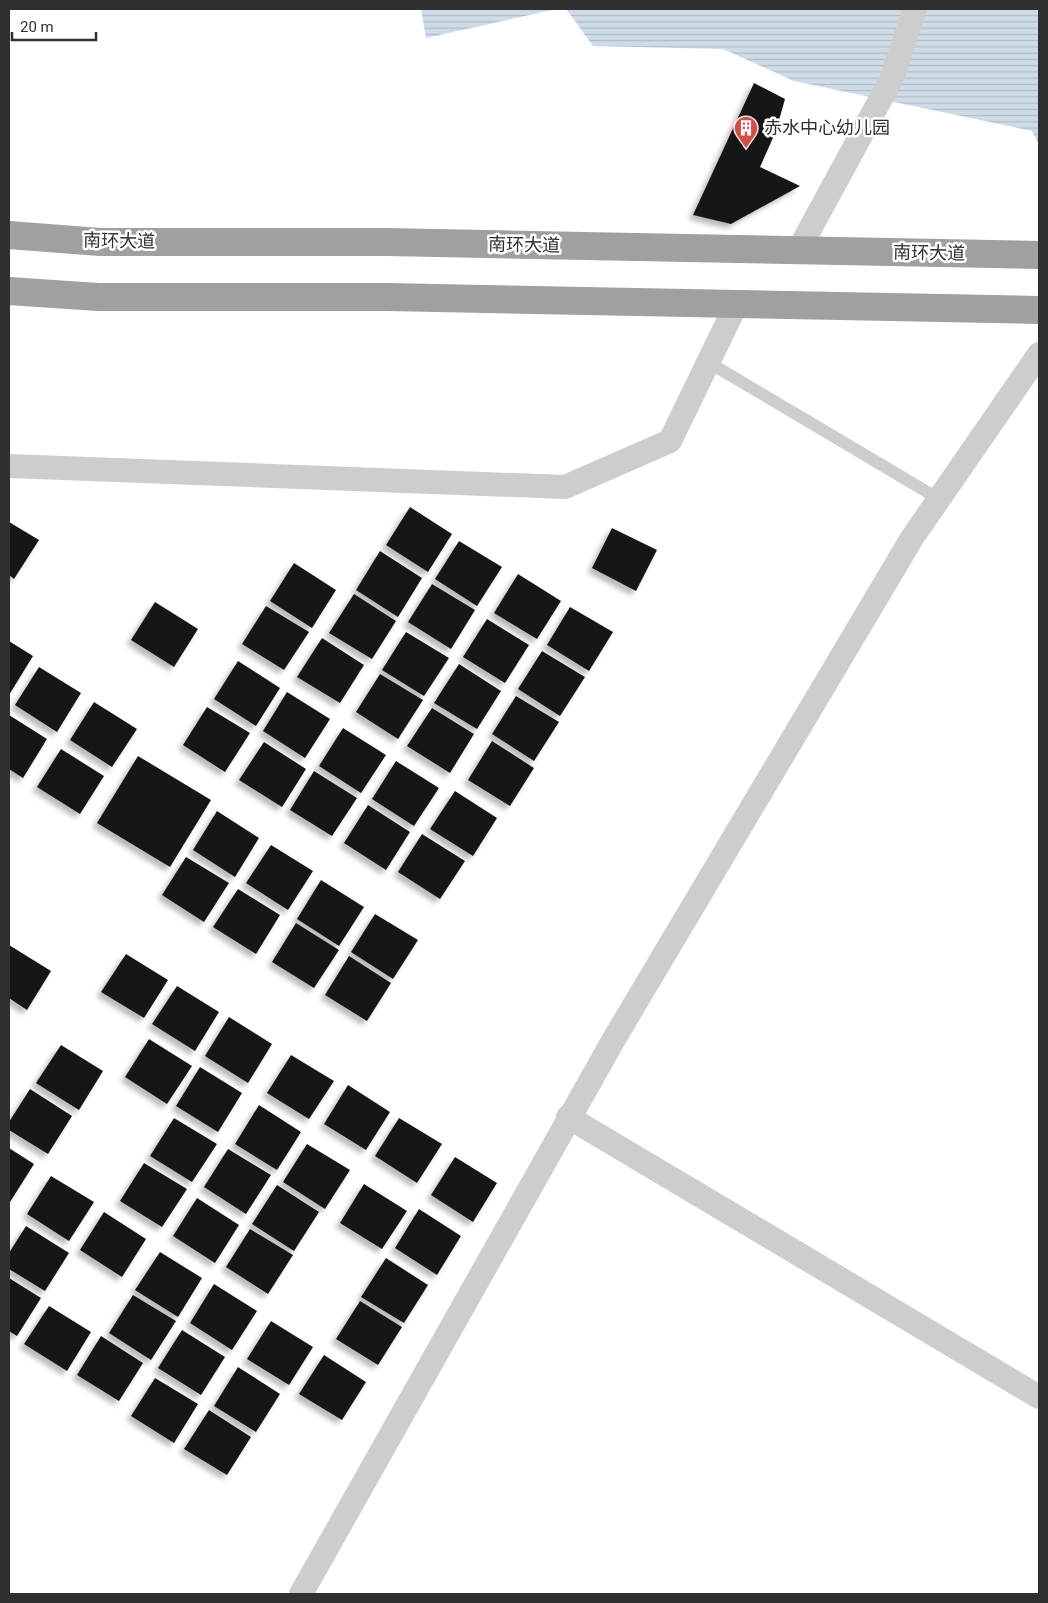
<svg xmlns="http://www.w3.org/2000/svg" width="1048" height="1603" viewBox="0 0 1048 1603" font-family="Roboto,'Noto Sans SC',sans-serif">
	<defs>
		<pattern id="water-rules" width="6" height="5" patternUnits="userSpaceOnUse" patternTransform="scale(1.25)"><rect width="6" height="5" fill="#cedbe9"/><path d="M0 2.5h6" fill="none" stroke="#b1bcc8"/></pattern>
		<filter id="shadow"><feDropShadow dx="-4.5" dy="4.5" stdDeviation="2.5" flood-color="#0004"/></filter>
	</defs>
	<rect width="100%" height="100%" fill="#fff"/>
	<!-- water -->
	<g fill="url(#water-rules)">
		<path d="M421,9H557L426,38Z"/>
		<path d="M566,9H1039V145L1032,131L794,81L723,49L593,46Z"/>
	</g>
	<!-- building -->
	<g fill="#171717" filter="url(#shadow)">
		<path d="M754,83L785,99L776,131L760,167L800,186L731,224L693,215Z"/>
		<path d="M410,507L452,534L428,572L386,545Z"/>
		<path d="M9,522L39,540L14,579L9,575Z"/>
		<path d="M612,528L657,550L636,591L592,568Z"/>
		<path d="M459,541L502,567L477,606L435,579Z"/>
		<path d="M380,551L422,578L398,617L356,590Z"/>
		<path d="M294,563L336,590L312,628L270,601Z"/>
		<path d="M518,574L561,601L537,639L494,613Z"/>
		<path d="M432,584L475,610L451,649L408,622Z"/>
		<path d="M354,594L396,621L372,659L329,633Z"/>
		<path d="M155,602L198,629L174,667L131,640Z"/>
		<path d="M266,606L309,632L284,670L242,644Z"/>
		<path d="M570,607L613,632L589,671L547,645Z"/>
		<path d="M487,619L529,645L505,683L463,657Z"/>
		<path d="M406,632L449,658L424,696L382,670Z"/>
		<path d="M322,638L364,665L340,703L297,677Z"/>
		<path d="M9,641L33,656L9,695Z"/>
		<path d="M542,651L585,677L560,716L518,689Z"/>
		<path d="M238,661L280,688L256,726L214,699Z"/>
		<path d="M459,664L501,691L477,729L434,703Z"/>
		<path d="M39,667L81,693L57,732L15,705Z"/>
		<path d="M380,674L423,700L398,739L356,712Z"/>
		<path d="M287,692L330,719L305,758L263,731Z"/>
		<path d="M516,696L559,722L534,761L492,734Z"/>
		<path d="M94,702L137,729L112,767L70,740Z"/>
		<path d="M207,707L250,733L225,772L183,745Z"/>
		<path d="M432,708L474,734L450,773L407,746Z"/>
		<path d="M9,715L47,739L23,778L9,769Z"/>
		<path d="M343,728L386,755L361,793L319,766Z"/>
		<path d="M492,741L534,768L510,806L468,780Z"/>
		<path d="M264,742L306,769L282,807L239,780Z"/>
		<path d="M61,749L104,776L80,814L37,787Z"/>
		<path d="M138,756L211,800L170,867L97,823Z"/>
		<path d="M396,761L439,788L414,826L372,799Z"/>
		<path d="M314,771L357,798L332,836L290,810Z"/>
		<path d="M455,791L497,818L473,856L430,829Z"/>
		<path d="M368,805L410,832L386,870L344,843Z"/>
		<path d="M217,811L259,838L235,877L193,850Z"/>
		<path d="M422,834L465,861L440,899L398,872Z"/>
		<path d="M271,845L313,871L288,910L246,883Z"/>
		<path d="M186,857L229,883L204,922L162,895Z"/>
		<path d="M321,880L364,907L339,946L297,919Z"/>
		<path d="M238,889L280,915L256,954L213,927Z"/>
		<path d="M375,914L418,940L393,979L351,952Z"/>
		<path d="M296,923L339,950L314,988L272,962Z"/>
		<path d="M9,945L51,971L27,1010L9,998Z"/>
		<path d="M126,954L168,980L144,1018L101,992Z"/>
		<path d="M349,956L391,983L367,1021L325,995Z"/>
		<path d="M177,986L219,1012L195,1051L152,1024Z"/>
		<path d="M229,1017L272,1044L248,1083L205,1056Z"/>
		<path d="M149,1039L192,1066L167,1104L125,1077Z"/>
		<path d="M61,1045L103,1071L79,1110L36,1083Z"/>
		<path d="M291,1055L334,1081L309,1119L267,1093Z"/>
		<path d="M200,1067L242,1093L218,1132L176,1106Z"/>
		<path d="M348,1085L390,1112L366,1150L324,1124Z"/>
		<path d="M30,1089L72,1116L48,1154L9,1130V1122Z"/>
		<path d="M259,1105L301,1132L277,1170L235,1144Z"/>
		<path d="M174,1118L217,1144L192,1182L150,1156Z"/>
		<path d="M399,1118L442,1144L417,1183L375,1156Z"/>
		<path d="M307,1144L350,1170L325,1209L283,1182Z"/>
		<path d="M9,1148L34,1164L10,1202L9,1201Z"/>
		<path d="M228,1149L271,1175L246,1214L204,1187Z"/>
		<path d="M455,1157L497,1183L473,1222L431,1195Z"/>
		<path d="M144,1163L187,1189L162,1227L120,1201Z"/>
		<path d="M51,1176L94,1202L69,1241L27,1214Z"/>
		<path d="M364,1184L407,1211L382,1249L340,1223Z"/>
		<path d="M277,1185L319,1212L294,1251L252,1224Z"/>
		<path d="M197,1198L239,1225L215,1263L173,1236Z"/>
		<path d="M419,1209L461,1236L437,1275L395,1248Z"/>
		<path d="M104,1212L146,1239L122,1277L80,1250Z"/>
		<path d="M26,1226L69,1253L45,1291L9,1269V1253Z"/>
		<path d="M250,1229L293,1255L268,1294L226,1267Z"/>
		<path d="M160,1252L202,1278L178,1317L135,1290Z"/>
		<path d="M386,1258L428,1285L404,1323L361,1297Z"/>
		<path d="M9,1278L41,1298L17,1336L9,1331Z"/>
		<path d="M214,1284L257,1311L232,1350L190,1323Z"/>
		<path d="M133,1295L176,1321L151,1360L109,1333Z"/>
		<path d="M360,1301L402,1327L378,1365L336,1339Z"/>
		<path d="M49,1306L91,1332L67,1371L24,1344Z"/>
		<path d="M271,1321L313,1347L289,1385L247,1359Z"/>
		<path d="M182,1330L225,1357L201,1395L158,1368Z"/>
		<path d="M101,1336L143,1363L119,1401L77,1375Z"/>
		<path d="M324,1355L366,1382L342,1420L299,1394Z"/>
		<path d="M238,1367L280,1394L256,1432L214,1406Z"/>
		<path d="M155,1378L198,1404L174,1443L131,1416Z"/>
		<path d="M209,1410L251,1437L227,1475L184,1449Z"/>
	</g>
	<g fill="none" stroke-linecap="round" stroke-linejoin="round">
		<!-- service -->
		<path stroke="#cdcdcd" stroke-width="12" d="M708,362L939,499"/>
		<!-- minor -->
		<g stroke="#cdcdcd" stroke-width="24">
			<path d="M798,251L891,80L915,9"/>
			<path d="M9,466L565,487L670,441L736,305"/>
			<path d="M568,1117L1039,1397"/>
			<path d="M301,1594L614,1039L912,538L1039,354"/>
		</g>
		<!-- trunk -->
		<g stroke="#a0a0a0" stroke-width="28">
			<path d="M9,235L100,242H387L1039,255"/>
			<path d="M9,291L98,297H387L1039,310"/>
		</g>
	</g>
	<!-- icons -->
	<defs>
		<symbol id="building-pin" viewBox="-11 -11 22 30"><path d="M0 17L-7.5 6A9.5 9.5 0 1 1 7.5 6Z" fill="#d44e45" stroke="#fff"/><path d="M-4-6H4V6H1V3H-1V6H-4ZM-2.5-4.3h1.7v1.8h-1.7ZM.8-4.3h1.7v1.8H.8ZM-2.5-1h1.7V.8h-1.7ZM.8-1h1.7V.8H.8Z" fill="#fff"/></symbol>
	</defs>
	<g fill-rule="evenodd">
		<use href="#building-pin" x="732" y="114" width="28" height="38"/>
	</g>
	<g text-anchor="middle" stroke-width="5" stroke-linejoin="round" paint-order="stroke">
		<!-- poi labels -->
		<g font-size="18" fill="#303030" stroke="#fff" text-anchor="start">
			<text x="764" y="134">赤水中心幼儿园</text>
		</g>
		<!-- street labels -->
		<g font-size="18" fill="#303030" stroke="#fff">
			<text transform="translate(119 241) rotate(1)" y="6">南环大道</text>
			<text transform="translate(524 245) rotate(1)" y="6">南环大道</text>
			<text transform="translate(929 253) rotate(1)" y="6">南环大道</text>
		</g>
	</g>
	<!-- border -->
	<rect width="1048" height="1603" fill="none" stroke="#303030" stroke-width="20"/>
	<!-- scale -->
	<path d="M12 32v8h84v-8" fill="none" stroke="#303030" stroke-width="2.5"/>
	<text x="20" y="32" font-size="15" fill="#303030" stroke="#ffffff" stroke-width="4" paint-order="stroke">20 m</text>
</svg>
